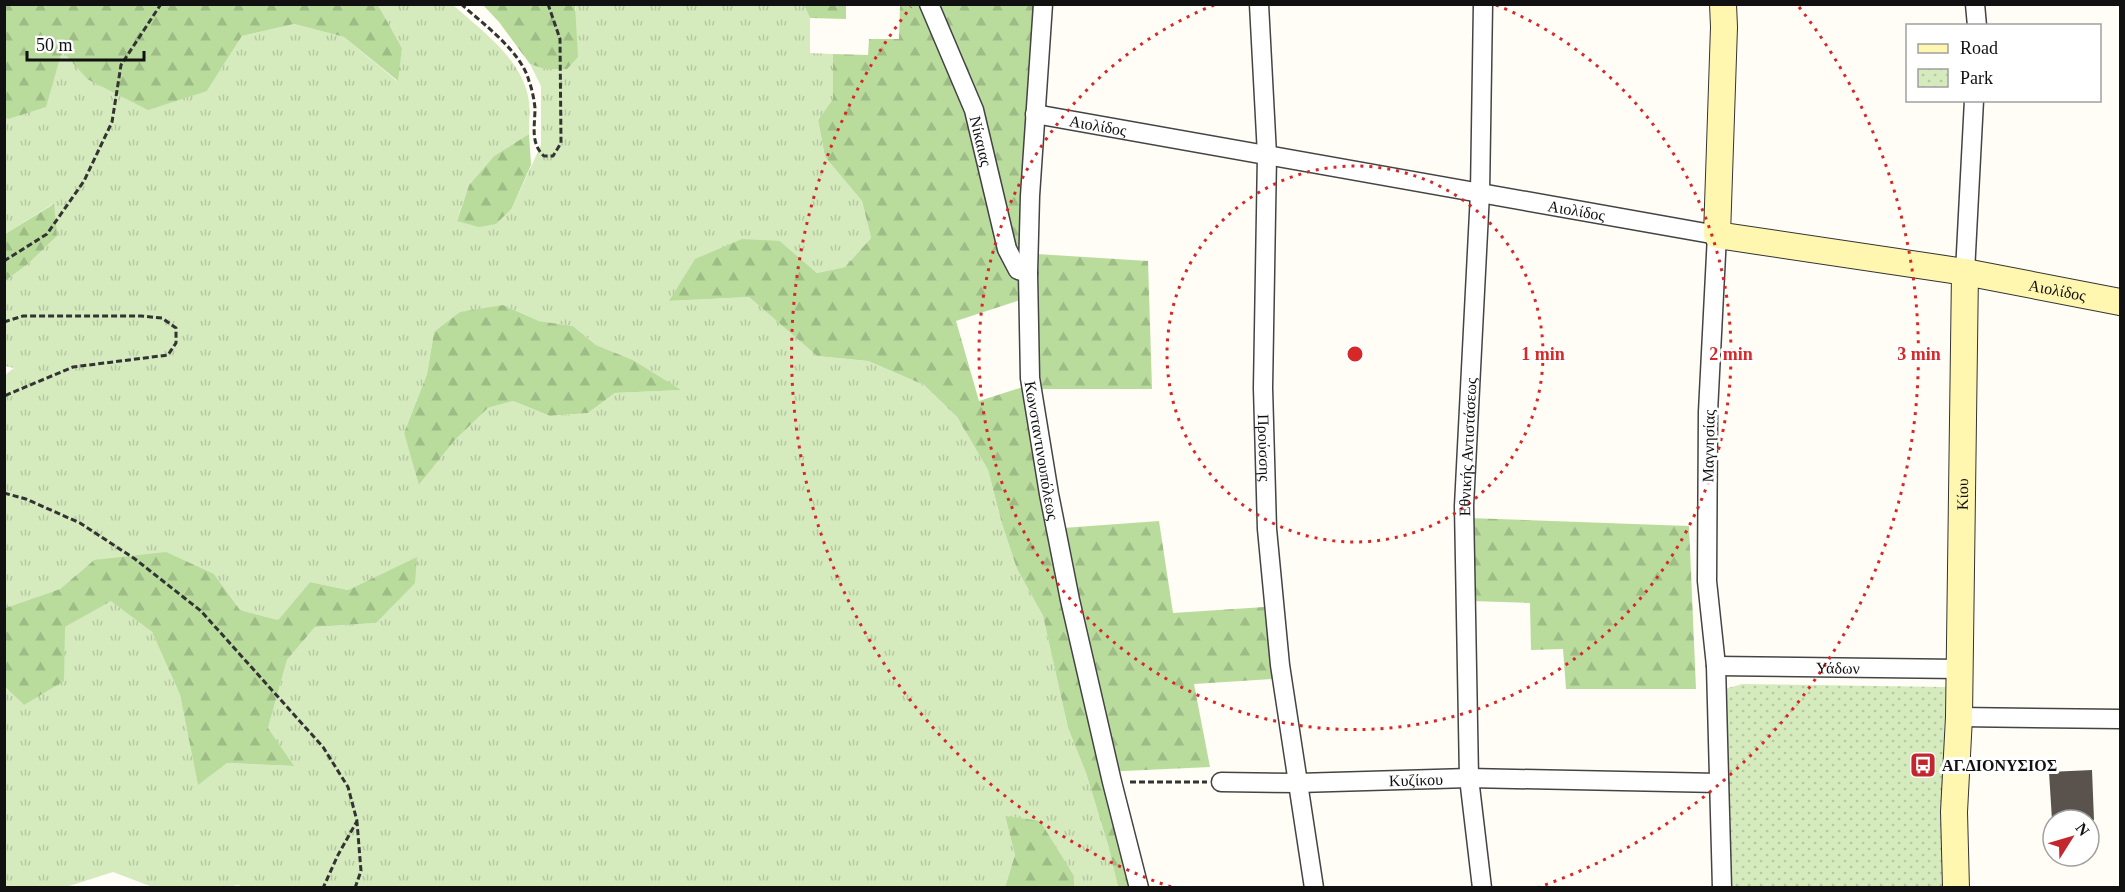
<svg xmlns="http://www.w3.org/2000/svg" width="2125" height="892" viewBox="0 0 2125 892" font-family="Georgia,serif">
	<defs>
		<pattern id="grass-tufts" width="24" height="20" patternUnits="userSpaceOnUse" patternTransform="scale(1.5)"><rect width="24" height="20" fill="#d5ebbd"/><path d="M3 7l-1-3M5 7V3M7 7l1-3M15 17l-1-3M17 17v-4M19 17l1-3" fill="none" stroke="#b6c8a1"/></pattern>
		<pattern id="forest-firs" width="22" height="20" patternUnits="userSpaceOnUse" patternTransform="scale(1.5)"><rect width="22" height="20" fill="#b9dc9c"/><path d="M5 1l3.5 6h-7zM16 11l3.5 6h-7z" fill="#9ebc85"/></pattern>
		<pattern id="park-dots" width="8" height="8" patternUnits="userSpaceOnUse" patternTransform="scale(1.5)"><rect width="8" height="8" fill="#d5ebbd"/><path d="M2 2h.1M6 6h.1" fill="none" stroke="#b6c8a1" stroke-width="1.8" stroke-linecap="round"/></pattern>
	</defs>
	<rect width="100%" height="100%" fill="#fffdf5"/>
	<!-- grass -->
	<path fill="url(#grass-tufts)" fill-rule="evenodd" d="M378,5H453C482,31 524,60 529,102C530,112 529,123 529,134L494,156L469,185L457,220L512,208L541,145V86L530,64L544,69L576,10L575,5H804L810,18V53L833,54V99L818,120L825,157L862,201L871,238L845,267L817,273L780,241L669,301L749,297L817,356L868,361L924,385L957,417L988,470L1002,524L1017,569L1043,616L1068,728L1086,773L1108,845L1118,887H1074V876L1005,816L1015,855L1005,887L241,888L239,885L220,888H155L113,872L66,887H5V687L24,705L65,627L111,600L152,632L180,695L198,784L227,763L293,766L268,728L287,660L315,627L376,623L416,558L348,590L310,582L278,620L240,610L214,574L94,560L60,589L5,608L4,376L14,368L5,366V281L28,264L57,236L53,204L5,234V118L8,119L62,51L87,79L207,91L242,36L294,24L344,37L397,81L402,48ZM503,305L539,321L573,326L596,345L633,360L679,390L615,393L588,413L550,416L513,401L488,408L455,440L420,484L404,433L427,374L434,332Z"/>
	<!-- forest -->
	<g fill="url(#forest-firs)">
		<path d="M4,5H378L402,48L398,81L344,37L294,24L242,36L207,91L148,110L87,79L62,51L46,107L8,119L4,118Z"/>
		<path d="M483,5H575L578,57L567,69H544L530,64L499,22Z"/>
		<path d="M804,5H846V19L810,18Z"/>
		<path d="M900,5H1036L1037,254L1148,261L1152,389H1040L1020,300L956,321L979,401L1023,387L1063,528L1159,521L1173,613L1264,607L1273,679L1194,684L1210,767L1102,772L1131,887H1118L1108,845L1086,773L1068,728L1043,616L1017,569L1002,524L988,470L957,417L924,385L868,361L817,356L749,297L669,301L695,259L742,239L780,241L817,273L845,267L871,238L862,201L825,157L818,120L833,99V54L868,55L869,39H899Z"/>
		<path d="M529,134L531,165L512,208L496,224L479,227L457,221L469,185L494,156Z"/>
		<path d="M54,204L57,236L28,264L5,281V234Z"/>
		<path d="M503,305L539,321L573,326L596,345L633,360L681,390L615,393L588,413L550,416L513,401L488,408L455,440L419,485L404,433L427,374L434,332L460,312Z"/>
		<path d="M1469,518L1689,526L1696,689H1566L1563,649L1531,650L1530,603L1471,601Z"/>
		<path d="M166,552L214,574L240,610L278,620L310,582L348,590L417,557L415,583L376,623L315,627L287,660L268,728L294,766L227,763L198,785L180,695L152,632L111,601L65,627L64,681L24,705L5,687V608L60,589L94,560Z"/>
		<path d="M1005,816L1040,821L1074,876V887H1005L1015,855Z"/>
	</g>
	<!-- park -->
	<path fill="url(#park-dots)" d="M1742,684L1946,687L1942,809L1943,887H1732L1728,860L1725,689Z"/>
	<!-- building -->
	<path fill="#5a524d" d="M2092,770L2094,820H2052L2049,772Z"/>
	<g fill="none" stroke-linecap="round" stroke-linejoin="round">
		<defs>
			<g id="street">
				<path id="s1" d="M929,4L974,110L1007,249L1018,270L1028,273"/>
				<path id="s2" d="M1043,4L1030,196L1028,273L1030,378L1049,494L1070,600L1112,782L1139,888"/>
				<path id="s3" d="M1259,4L1267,155L1263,388L1267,529L1280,665L1314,888"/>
				<path d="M1975,4L1977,26"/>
				<path id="s4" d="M1035,114L1717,235L1708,412L1707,581L1716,666L1722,888"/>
				<path d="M1965,272L1974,100"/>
				<path id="s5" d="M1716,666L1959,669"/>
				<path d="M1959,717L2120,719"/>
				<path id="s6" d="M1221,782L1298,783L1469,778L1719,783"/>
				<path id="s7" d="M1482,888L1469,778L1464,506L1480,193L1483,4"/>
			</g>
			<g id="secondary">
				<path id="s8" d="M1723,4L1724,27L1717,235L1965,272L2120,302"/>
				<path id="s9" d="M1956,888L1954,812L1959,717L1965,272"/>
			</g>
		</defs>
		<!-- street casing -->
		<use href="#street" stroke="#444" stroke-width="21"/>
		<!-- secondary casing -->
		<use href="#secondary" stroke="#333" stroke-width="28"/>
		<!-- path -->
		<g stroke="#333" stroke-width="3" stroke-dasharray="6 3" stroke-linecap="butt">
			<path d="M461,4C483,24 521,51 529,81C532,89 534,99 535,108C535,126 530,143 544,156H553L561,143L560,39L548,4"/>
			<path d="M4,261L47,234L84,181L112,122L121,65L161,4"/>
			<path d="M4,322L23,316H141L162,318L176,328V343L168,355L73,367L4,396"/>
			<path d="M4,493L26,499L80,523L135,559L201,611L323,747L348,787L357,821L338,855L323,888"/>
			<path d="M1130,782H1207"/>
			<path d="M355,888L361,871L357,822"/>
		</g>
		<!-- street -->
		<use href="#street" stroke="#fff" stroke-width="18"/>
		<!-- secondary -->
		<use href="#secondary" stroke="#fff6b0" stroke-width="26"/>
	</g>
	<!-- distance rings -->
	<g fill="none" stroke="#d62828" stroke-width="3" stroke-dasharray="3 6">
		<circle cx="1355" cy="354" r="188"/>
		<path d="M1496 5A376 376 0 1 1 1214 5"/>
		<path d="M1171 887A564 564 0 0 1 911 7M1799 7A564 564 0 0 1 1539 887"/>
	</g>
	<!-- icons -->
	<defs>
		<symbol id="bus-square" viewBox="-11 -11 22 22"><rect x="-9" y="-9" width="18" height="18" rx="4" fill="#c4262e" stroke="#fff"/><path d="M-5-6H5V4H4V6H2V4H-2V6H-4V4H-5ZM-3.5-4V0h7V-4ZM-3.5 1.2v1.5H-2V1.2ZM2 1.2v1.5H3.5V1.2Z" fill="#fff"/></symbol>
	</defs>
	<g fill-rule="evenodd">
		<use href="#bus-square" x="1908" y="750" width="30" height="30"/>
	</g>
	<g text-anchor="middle" stroke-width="6" stroke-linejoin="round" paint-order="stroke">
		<!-- street labels -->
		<g font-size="16" fill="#111" stroke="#fff">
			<text dy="6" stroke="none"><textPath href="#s4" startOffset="64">Αιολίδος</textPath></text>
			<text dy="6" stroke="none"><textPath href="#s1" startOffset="147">Νίκαιας</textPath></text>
			<text dy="6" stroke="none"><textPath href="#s4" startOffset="550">Αιολίδος</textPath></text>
			<text dy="6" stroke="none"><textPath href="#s8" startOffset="576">Αιολίδος</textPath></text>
			<text dy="6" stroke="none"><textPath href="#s7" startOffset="442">Εθνικής Αντιστάσεως</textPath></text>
			<text transform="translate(1708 446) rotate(-89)" y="6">Μαγνησίας</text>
			<text dy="6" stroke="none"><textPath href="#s3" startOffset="444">Προύσσης</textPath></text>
			<text dy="6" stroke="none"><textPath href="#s2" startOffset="448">Κωνσταντινουπόλεως</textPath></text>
			<text dy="6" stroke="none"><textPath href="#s9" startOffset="394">Κίου</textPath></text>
			<text dy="6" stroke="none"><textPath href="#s5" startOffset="122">Υάδων</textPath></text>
			<text dy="6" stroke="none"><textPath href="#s6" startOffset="195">Κυζίκου</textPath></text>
		</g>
		<!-- poi labels -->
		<g font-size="16" font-weight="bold" fill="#111" stroke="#fff" text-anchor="start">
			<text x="1942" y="771">ΑΓ.ΔΙΟΝΥΣΙΟΣ</text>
		</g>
	</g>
	<circle cx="1355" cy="354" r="9" fill="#d62828" stroke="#fff" stroke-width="3"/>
	<g font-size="18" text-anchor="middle" font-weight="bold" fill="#d62828" stroke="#fff" stroke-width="6" stroke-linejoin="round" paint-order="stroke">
		<text x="1543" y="360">1 min</text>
		<text x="1731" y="360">2 min</text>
		<text x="1919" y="360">3 min</text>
	</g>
	<!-- border -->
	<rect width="2125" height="892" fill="none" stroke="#111111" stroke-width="12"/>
	<!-- legend -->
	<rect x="1906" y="24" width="195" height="78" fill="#ffffff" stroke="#a0a0a0" stroke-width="1.5"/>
	<rect x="1918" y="44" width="30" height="9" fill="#fff6b0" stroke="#a0a0a0" stroke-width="1.5"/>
	<text x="1960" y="54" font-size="18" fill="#111111">Road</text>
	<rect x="1918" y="69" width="30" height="18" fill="url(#park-dots)" stroke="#a0a0a0" stroke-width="1.5"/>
	<text x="1960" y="84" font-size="18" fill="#111111">Park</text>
	<!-- north arrow -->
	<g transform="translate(2071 838) rotate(53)"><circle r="28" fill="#ffffff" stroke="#a0a0a0" stroke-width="1.5"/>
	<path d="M0-4.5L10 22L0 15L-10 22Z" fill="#c4262e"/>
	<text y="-9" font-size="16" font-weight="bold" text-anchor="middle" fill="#111111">N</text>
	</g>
	<!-- scale -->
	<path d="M27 51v9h117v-9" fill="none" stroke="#111111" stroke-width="3"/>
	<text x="36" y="51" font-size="18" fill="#111111" stroke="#ffffff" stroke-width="4.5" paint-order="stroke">50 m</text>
</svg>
